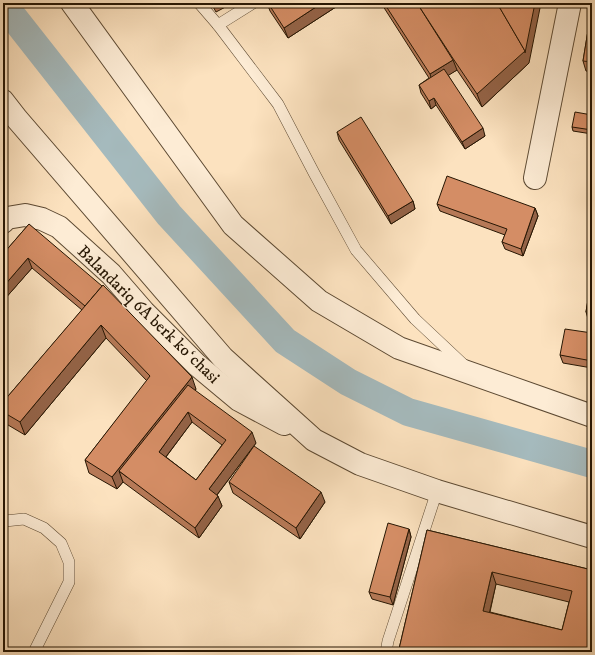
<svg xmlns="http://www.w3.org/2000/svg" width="595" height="655" viewBox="0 0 595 655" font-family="'IM FELL DW Pica',serif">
	<rect width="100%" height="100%" fill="#fce2bf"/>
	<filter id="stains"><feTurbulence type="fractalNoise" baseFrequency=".005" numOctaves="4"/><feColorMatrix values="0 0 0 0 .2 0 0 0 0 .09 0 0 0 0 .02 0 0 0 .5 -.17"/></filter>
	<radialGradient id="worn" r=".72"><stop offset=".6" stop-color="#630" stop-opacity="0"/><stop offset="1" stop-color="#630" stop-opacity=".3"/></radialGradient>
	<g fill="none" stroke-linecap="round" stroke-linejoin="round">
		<!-- canal -->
		<path stroke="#a5babd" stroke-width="28" d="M3,4L169,215L285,341L348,382L408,412L592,464"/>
		<defs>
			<g id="service">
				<path d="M199,3L218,25L278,104L314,173L356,250L415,319L465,366"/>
				<path d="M218,25L253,3"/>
				<path d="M3,522L5,521L24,519L44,528L61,543L69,562V582L34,652"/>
				<path d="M386,652L388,641L437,491"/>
			</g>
			<g id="minor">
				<path d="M72,3L233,225L319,301L399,348L592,416"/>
				<path d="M3,101L17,119L223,358L314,440L360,464L437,491L592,537"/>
				<path d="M535,178L570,3"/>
				<path d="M3,222L7,218L25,215L42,219L59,227L111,274L144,312L197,365L239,400L284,424"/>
			</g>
		</defs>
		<!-- service casing -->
		<use href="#service" stroke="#5c4932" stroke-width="12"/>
		<!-- minor casing -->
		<use href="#minor" stroke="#5c4932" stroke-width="24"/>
		<!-- service -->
		<use href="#service" stroke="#fdecd5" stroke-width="11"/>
		<!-- minor -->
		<use href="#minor" stroke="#fdecd5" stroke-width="22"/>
	</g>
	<!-- wall -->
	<g fill="#b67957" stroke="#261603" fill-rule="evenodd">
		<path d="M211,3H233L216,12Z"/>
		<path d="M267,3H342L288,38L270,11Z"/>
		<path d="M381,3H447L449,6L529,63L482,107L457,70L448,75L485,136L465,149L436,105L431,109L421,93L419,85L429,78Z"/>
		<path d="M592,6V72L586,71L583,61Z"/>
		<path d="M592,115V134L573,131L572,127Z"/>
		<path d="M337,132L413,201L415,209L391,224L339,140Z"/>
		<path d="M437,204L535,208L538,216L523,256L505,249L502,242L505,235L440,211Z"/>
		<path d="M29,224L196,389L195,391L256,443L217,495L222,506L199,538L123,482L117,489L89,473L85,460L147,381L106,338L25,435L3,422V402L82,310L32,268L3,301V254ZM192,422L222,445L196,480L166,457Z"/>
		<path d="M592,275V323L589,322L586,312Z"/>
		<path d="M592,333V368L563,363L560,355Z"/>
		<path d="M229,482L325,502L300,539L233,493Z"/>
		<path d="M409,529L411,537L393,605L372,599L369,592Z"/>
		<path d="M427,530L592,570V652H400L399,649ZM496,584L569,602L562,630L490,612Z"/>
	</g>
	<!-- shaded-wall -->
	<g fill="#946347" stroke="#261603">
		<path d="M322,3H342L288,38L284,28Z"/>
		<path d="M535,3H541L529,63L482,107L477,94Z"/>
		<path d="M453,60L457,70L433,85L430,74Z"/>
		<path d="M434,98L436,105L431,109L429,101Z"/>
		<path d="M483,128L485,136L465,149L462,142Z"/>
		<path d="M413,201L415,209L391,224L388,216Z"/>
		<path d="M535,208L538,216L523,256L521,249Z"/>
		<path d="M28,258L32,268L3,301V287Z"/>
		<path d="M101,325L106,338L25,435L20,422Z"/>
		<path d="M192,377L196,389L127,477L119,471L123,482L117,489L112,477Z"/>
		<path d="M188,412L192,422L162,462L159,452Z"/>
		<path d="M252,432L256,443L213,500L209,489Z"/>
		<path d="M321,492L325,502L300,539L296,528Z"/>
		<path d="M218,496L222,506L199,538L195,528Z"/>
		<path d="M409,529L411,537L393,605L390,597Z"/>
		<path d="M492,572L496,584L487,623L483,611Z"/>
	</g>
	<!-- building -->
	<g fill="#d48d65" stroke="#261603" fill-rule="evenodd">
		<path d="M268,3H322L284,28Z"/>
		<path d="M384,3H417L453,60L430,74Z"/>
		<path d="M417,3H447L449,6L453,3H497L525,51L477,94L452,57Z"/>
		<path d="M497,3H535L525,53V51Z"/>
		<path d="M592,6V62L583,61Z"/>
		<path d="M444,69L483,128L462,142L434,98L429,101L419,85Z"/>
		<path d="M575,112L592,115V130L572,127Z"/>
		<path d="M361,117L413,201L388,216L337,132Z"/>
		<path d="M447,176L535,208L521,249L502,242L507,229L437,204Z"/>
		<path d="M29,224L102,286L85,306L28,258L3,287V254Z"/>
		<path d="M592,275V313L586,312Z"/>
		<path d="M103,285L192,377L112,477L85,460L150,376L101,325L20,422L3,412V402Z"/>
		<path d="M565,329L592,333V361L560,355Z"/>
		<path d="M188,385L252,432L209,489L218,496L195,528L119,471ZM188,412L226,440L196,480L159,452Z"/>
		<path d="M254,446L321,492L296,528L229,482Z"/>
		<path d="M388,523L409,529L390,597L369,592Z"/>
		<path d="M427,530L592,570V652H410L399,649ZM492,572L572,591L562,630L483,611Z"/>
	</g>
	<g text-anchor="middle" stroke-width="3" stroke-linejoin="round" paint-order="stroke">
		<!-- street labels -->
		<g font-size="17" fill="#261603" stroke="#fdecd5">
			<text transform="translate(149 314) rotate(44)" y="6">Balandariq 6A berk koʻchasi</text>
		</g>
	</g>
	<!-- margin -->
	<rect width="595" height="655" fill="none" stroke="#fce2bf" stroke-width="16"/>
	<rect x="4" y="4" width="587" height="647" fill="none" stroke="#261603" stroke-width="2"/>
	<rect x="8" y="8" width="579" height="639" fill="none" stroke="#261603"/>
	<rect width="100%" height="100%" filter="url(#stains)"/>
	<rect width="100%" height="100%" fill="url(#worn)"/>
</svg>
